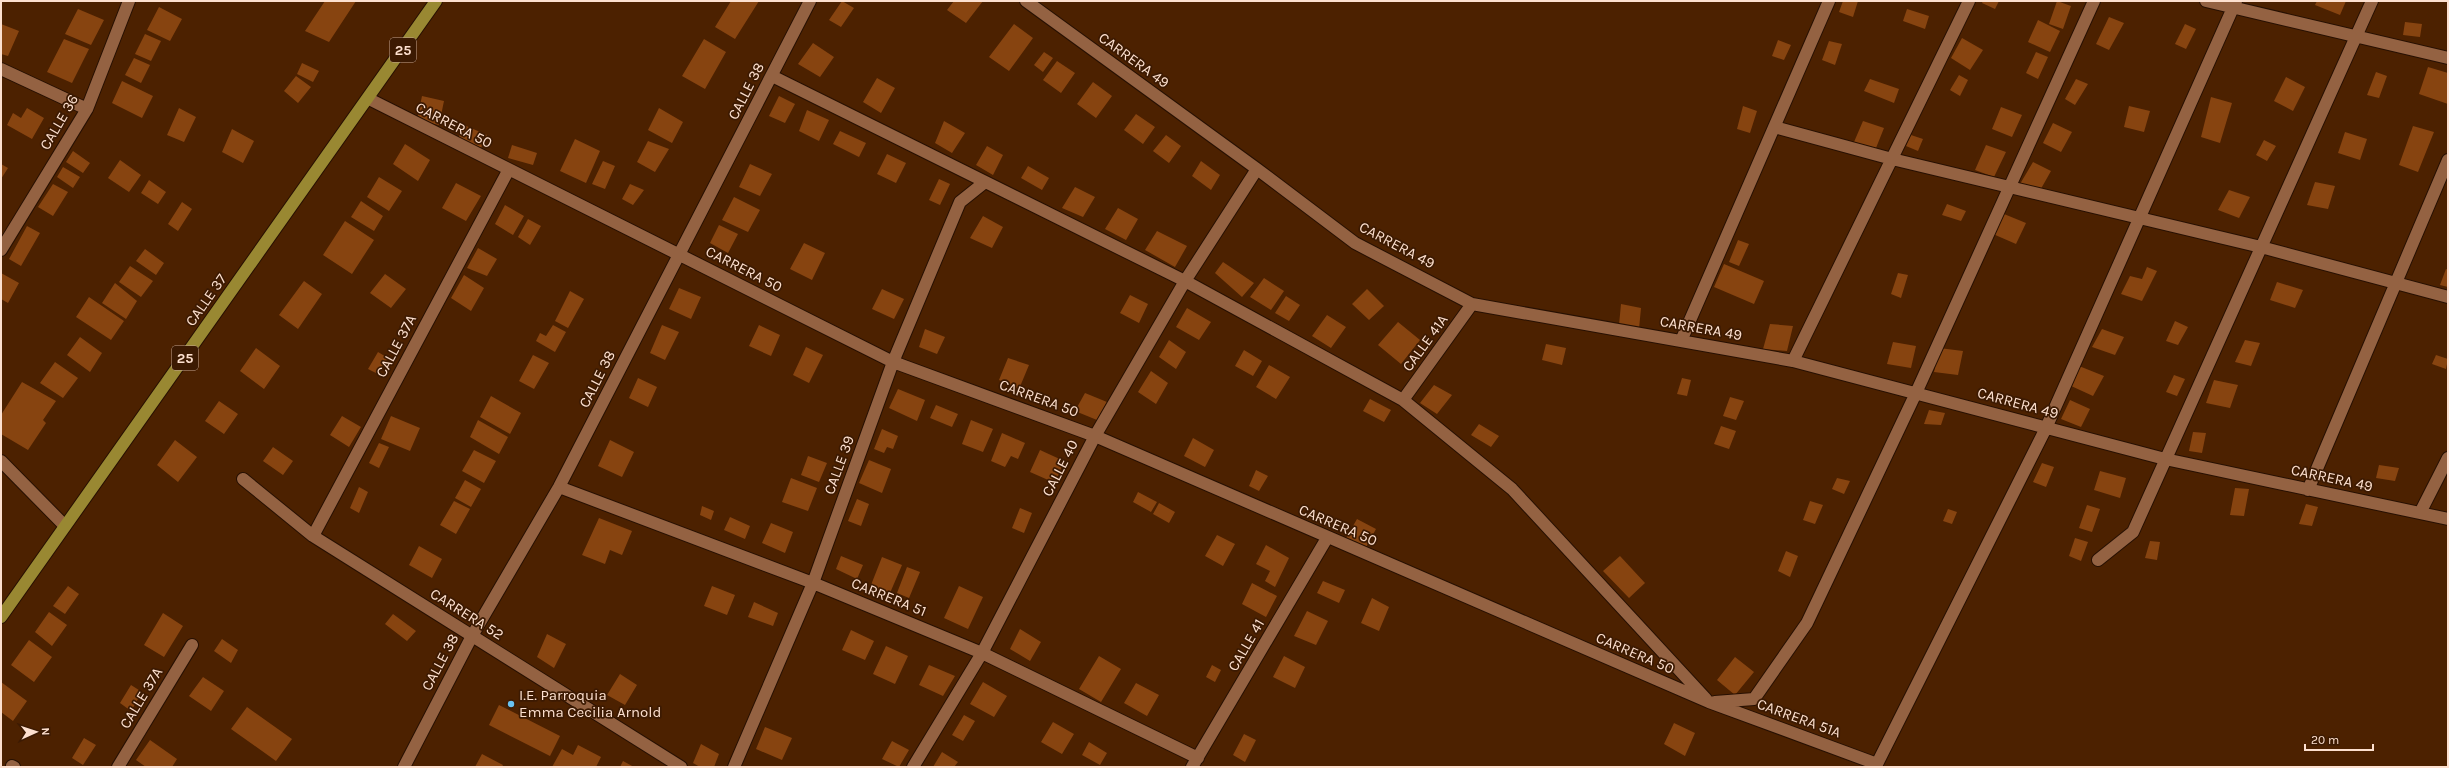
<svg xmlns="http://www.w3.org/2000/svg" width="2449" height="768" font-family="Karla,sans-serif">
  <rect width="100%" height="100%" fill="#4c2100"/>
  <!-- building -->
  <path fill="#874410" d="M 325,1 L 356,1 L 329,42 L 305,31 Z
    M 731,1 L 759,1 L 735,39 L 715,27 Z
    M 842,1 L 854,8 L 841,27 L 829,20 Z
    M 954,1 L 983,1 L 966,23 L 947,10 Z
    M 1843,1 L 1858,1 L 1853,17 L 1839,12 Z
    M 1983,1 L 1999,1 L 1995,9 L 1982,3 Z
    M 2057,1 L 2071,6 L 2063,29 L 2049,24 Z
    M 2317,1 L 2346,1 L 2340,15 L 2315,5 Z
    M 159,7 L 182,19 L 170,41 L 147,30 Z
    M 78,9 L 104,20 L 91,45 L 65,34 Z
    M 1907,9 L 1929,16 L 1925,29 L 1903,21 Z
    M 2109,17 L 2124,23 L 2109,50 L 2096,44 Z
    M 2038,20 L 2060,31 L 2050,52 L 2028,42 Z
    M 2405,22 L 2422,24 L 2420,37 L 2403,35 Z
    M 1,24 L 19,31 L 8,56 L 1,54 Z
    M 1014,24 L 1033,38 L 1009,71 L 989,57 Z
    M 2185,24 L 2196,29 L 2186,49 L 2175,44 Z
    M 145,34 L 161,41 L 151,61 L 135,54 Z
    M 1962,38 L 1983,50 L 1970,70 L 1951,58 Z
    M 64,39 L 89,49 L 72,83 L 47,72 Z
    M 704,39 L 726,52 L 705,89 L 682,76 Z
    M 1778,40 L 1791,45 L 1784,60 L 1772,56 Z
    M 1829,41 L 1842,44 L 1835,65 L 1822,60 Z
    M 813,43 L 834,57 L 820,77 L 798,64 Z
    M 1044,52 L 1053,58 L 1043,72 L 1034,65 Z
    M 2036,52 L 2048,57 L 2038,79 L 2026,73 Z
    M 134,58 L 150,65 L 141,83 L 125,75 Z
    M 1057,61 L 1075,73 L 1061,93 L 1043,80 Z
    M 302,63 L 319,71 L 313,82 L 297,74 Z
    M 2428,67 L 2448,73 L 2448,104 L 2419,94 Z
    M 2376,72 L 2387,76 L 2379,98 L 2367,95 Z
    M 1959,75 L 1968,80 L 1960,96 L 1950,90 Z
    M 296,76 L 311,87 L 298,103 L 284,91 Z
    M 2286,77 L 2305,87 L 2293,111 L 2274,101 Z
    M 877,78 L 895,88 L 881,113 L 863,102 Z
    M 1870,79 L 1899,89 L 1894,103 L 1864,91 Z
    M 2076,79 L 2088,84 L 2075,105 L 2065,99 Z
    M 122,81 L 153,96 L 142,118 L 112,103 Z
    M 1093,82 L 1112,96 L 1096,118 L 1077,104 Z
    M 422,96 L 444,101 L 439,125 L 417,120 Z
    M 779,96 L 795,104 L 785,123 L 769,116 Z
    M 2211,97 L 2232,103 L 2220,143 L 2201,137 Z
    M 1743,106 L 1757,111 L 1750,133 L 1737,129 Z
    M 2129,106 L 2150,111 L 2144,132 L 2124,127 Z
    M 2001,107 L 2022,115 L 2012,137 L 1992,129 Z
    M 27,108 L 44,118 L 32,139 L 7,125 L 13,113 L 21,118 Z
    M 179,108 L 196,117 L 184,142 L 167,135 Z
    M 659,108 L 683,122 L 672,143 L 648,130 Z
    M 807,110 L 829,120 L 819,141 L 799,131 Z
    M 1136,114 L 1155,127 L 1143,144 L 1124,130 Z
    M 944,121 L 965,133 L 952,153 L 935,143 Z
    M 1863,121 L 1884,128 L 1876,148 L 1854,142 Z
    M 2053,123 L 2072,132 L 2061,152 L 2043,143 Z
    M 464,125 L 487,135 L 481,148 L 458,138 Z
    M 2413,126 L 2434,132 L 2418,172 L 2399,165 Z
    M 232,129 L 254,141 L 243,163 L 222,152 Z
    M 840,131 L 866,143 L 859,157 L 833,144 Z
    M 2345,132 L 2367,139 L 2360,160 L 2338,153 Z
    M 1166,135 L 1181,146 L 1169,163 L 1153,151 Z
    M 1911,135 L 1923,139 L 1918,151 L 1906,146 Z
    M 575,139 L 600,151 L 586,183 L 560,171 Z
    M 2264,140 L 2276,146 L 2267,161 L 2256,155 Z
    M 648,141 L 669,149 L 655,172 L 637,162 Z
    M 405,144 L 430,160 L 418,181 L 393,164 Z
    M 512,145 L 537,153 L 533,165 L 508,158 Z
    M 1986,145 L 2006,152 L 1994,177 L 1975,170 Z
    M 987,146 L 1003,155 L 993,175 L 976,165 Z
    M 73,151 L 90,163 L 83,173 L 66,162 Z
    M 887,154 L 906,163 L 896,183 L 877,174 Z
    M 120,160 L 141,175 L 129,192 L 108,178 Z
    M 603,161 L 615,166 L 605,189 L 592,184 Z
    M 1201,161 L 1220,175 L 1211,190 L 1192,176 Z
    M 2033,162 L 2051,171 L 2038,194 L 2020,184 Z
    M 1,164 L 8,168 L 1,179 Z
    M 750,164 L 772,174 L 760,196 L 739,187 Z
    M 1028,166 L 1049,178 L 1042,190 L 1021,178 Z
    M 63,167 L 80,177 L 73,188 L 57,177 Z
    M 379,177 L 402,191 L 389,211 L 367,197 Z
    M 939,179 L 950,184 L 940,205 L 929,200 Z
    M 149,180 L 166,192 L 158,204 L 141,193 Z
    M 2315,182 L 2335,186 L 2328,209 L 2307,205 Z
    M 456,183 L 481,196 L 466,221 L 442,208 Z
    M 53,184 L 68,192 L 53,216 L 38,207 Z
    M 630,184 L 644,190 L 633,205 L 622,199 Z
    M 1075,187 L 1095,197 L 1083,217 L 1062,208 Z
    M 2229,190 L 2250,197 L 2239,218 L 2218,210 Z
    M 734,197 L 760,210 L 748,232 L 722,220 Z
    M 361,201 L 383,216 L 374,231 L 351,217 Z
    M 182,202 L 192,209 L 178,231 L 168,224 Z
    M 1947,204 L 1966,211 L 1961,221 L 1942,215 Z
    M 505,205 L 524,216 L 513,235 L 495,224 Z
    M 1118,208 L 1138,219 L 1126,240 L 1105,229 Z
    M 2004,214 L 2026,223 L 2016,244 L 1993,234 Z
    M 983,216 L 1003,227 L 992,248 L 970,238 Z
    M 528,219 L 541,226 L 530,245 L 518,237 Z
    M 345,221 L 374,240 L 352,274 L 323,255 Z
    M 719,225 L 738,234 L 728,253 L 710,243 Z
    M 27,226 L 40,233 L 21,266 L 9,259 Z
    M 1157,231 L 1187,246 L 1175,267 L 1145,250 Z
    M 1738,240 L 1749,244 L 1739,266 L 1729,262 Z
    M 804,243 L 825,253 L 812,280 L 790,269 Z
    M 478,248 L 497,259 L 487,276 L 467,268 Z
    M 145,249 L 164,263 L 156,275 L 136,261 Z
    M 1223,262 L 1254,283 L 1242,297 L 1215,273 Z
    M 1724,264 L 1764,281 L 1754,304 L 1714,287 Z
    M 130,266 L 153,281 L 141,297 L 119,282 Z
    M 2147,267 L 2157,271 L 2142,301 L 2121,294 L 2130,276 L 2142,279 Z
    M 2446,269 L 2448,270 L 2448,287 L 2440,285 Z
    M 1,273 L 19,283 L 8,303 L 1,299 Z
    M 1898,273 L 1908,275 L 1901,298 L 1891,294 Z
    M 385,274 L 406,289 L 391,308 L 370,293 Z
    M 464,275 L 484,288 L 471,311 L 451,298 Z
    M 1264,278 L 1284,291 L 1271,310 L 1250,297 Z
    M 304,281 L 322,294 L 298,329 L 279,315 Z
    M 2277,282 L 2303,290 L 2295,308 L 2270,300 Z
    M 115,283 L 137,301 L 126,319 L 102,303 Z
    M 679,288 L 701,297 L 691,319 L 669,309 Z
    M 882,289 L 904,299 L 894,319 L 872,309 Z
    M 1367,289 L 1384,306 L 1369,320 L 1352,304 Z
    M 570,291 L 584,299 L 568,328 L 555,321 Z
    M 1130,295 L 1148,304 L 1139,323 L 1120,313 Z
    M 1286,296 L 1300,305 L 1289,321 L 1275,313 Z
    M 89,297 L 124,321 L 111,340 L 76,317 Z
    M 1621,304 L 1641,308 L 1639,329 L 1619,325 Z
    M 1187,308 L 1211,322 L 1199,340 L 1176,327 Z
    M 1327,315 L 1346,327 L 1331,348 L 1312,336 Z
    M 2175,321 L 2188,327 L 2178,345 L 2166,341 Z
    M 1398,322 L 1420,340 L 1401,364 L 1378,345 Z
    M 1770,324 L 1793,326 L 1787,351 L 1763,349 Z
    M 553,325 L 566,332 L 555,352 L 536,341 L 540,333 L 546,336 Z
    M 662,325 L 679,332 L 665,360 L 650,353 Z
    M 759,325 L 780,335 L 771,356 L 749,346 Z
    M 925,329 L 945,337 L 937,354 L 919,347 Z
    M 2102,329 L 2124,337 L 2115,355 L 2092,347 Z
    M 80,337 L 102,353 L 90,372 L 67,355 Z
    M 1169,340 L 1186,352 L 1176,369 L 1159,357 Z
    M 2245,340 L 2260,343 L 2251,366 L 2235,362 Z
    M 1893,342 L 1916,346 L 1911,368 L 1887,364 Z
    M 1546,344 L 1566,348 L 1562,365 L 1542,360 Z
    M 806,347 L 823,355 L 809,383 L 793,375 Z
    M 256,348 L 280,366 L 264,389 L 240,371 Z
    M 1939,348 L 1963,351 L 1958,375 L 1934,372 Z
    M 1244,350 L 1262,361 L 1253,376 L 1235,366 Z
    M 378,352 L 388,358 L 378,374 L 368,369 Z
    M 533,355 L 549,363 L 534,389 L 519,381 Z
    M 2436,355 L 2448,359 L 2446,369 L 2432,364 Z
    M 1008,358 L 1029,365 L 1019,389 L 999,380 Z
    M 55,362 L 78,378 L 63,398 L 40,383 Z
    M 1269,365 L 1290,377 L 1276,399 L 1256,387 Z
    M 2079,366 L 2104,376 L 2093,396 L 2069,385 Z
    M 1151,371 L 1168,383 L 1156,404 L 1138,392 Z
    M 2174,375 L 2185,379 L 2177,396 L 2166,392 Z
    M 638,378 L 657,387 L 648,407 L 629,398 Z
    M 1682,378 L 1691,380 L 1687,396 L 1677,394 Z
    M 2214,380 L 2238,385 L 2230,408 L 2206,403 Z
    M 22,382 L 56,401 L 43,420 L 46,423 L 28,450 L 1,434 L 1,415 Z
    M 1434,385 L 1452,395 L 1437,414 L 1420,403 Z
    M 898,389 L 925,400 L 917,421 L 889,408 Z
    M 1085,393 L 1107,402 L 1097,420 L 1075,411 Z
    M 491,396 L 521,413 L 510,434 L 480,417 Z
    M 1730,397 L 1744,401 L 1736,420 L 1723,416 Z
    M 1370,399 L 1391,410 L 1384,422 L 1363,411 Z
    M 2070,400 L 2090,409 L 2081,427 L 2061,419 Z
    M 219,401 L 238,414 L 224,434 L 205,421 Z
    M 936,405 L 958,414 L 952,427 L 930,418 Z
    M 1929,410 L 1945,413 L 1941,425 L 1924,424 Z
    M 342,416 L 361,427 L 349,447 L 330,435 Z
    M 391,416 L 420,428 L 410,451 L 381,439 Z
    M 478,420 L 508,437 L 499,454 L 470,437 Z
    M 971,420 L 993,429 L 983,452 L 962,444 Z
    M 1479,424 L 1499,436 L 1491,447 L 1471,435 Z
    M 1721,426 L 1736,431 L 1729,449 L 1714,444 Z
    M 882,429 L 898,436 L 893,449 L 887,447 L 884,453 L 874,449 Z
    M 2193,432 L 2206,433 L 2202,453 L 2189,451 Z
    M 1002,433 L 1025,443 L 1018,459 L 1011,456 L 1005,467 L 991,461 Z
    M 1193,438 L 1214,450 L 1205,467 L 1184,456 Z
    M 175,440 L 197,457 L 178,482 L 157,465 Z
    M 610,440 L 634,452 L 622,477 L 598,466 Z
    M 379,443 L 389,447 L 379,468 L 369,463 Z
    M 273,447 L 293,461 L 283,475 L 263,461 Z
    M 474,450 L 496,461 L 484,483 L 462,471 Z
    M 1040,450 L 1064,461 L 1055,483 L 1030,472 Z
    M 808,456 L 827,463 L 819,482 L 801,475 Z
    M 869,460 L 891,469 L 882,493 L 859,483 Z
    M 2042,463 L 2054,467 L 2046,487 L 2033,482 Z
    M 2379,465 L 2399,468 L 2395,481 L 2376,478 Z
    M 1256,470 L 1268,476 L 1259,491 L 1249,486 Z
    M 2100,471 L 2126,478 L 2120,498 L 2094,490 Z
    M 791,478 L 817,488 L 808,511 L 782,502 Z
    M 1837,478 L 1850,481 L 1844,494 L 1832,489 Z
    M 465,480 L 481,489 L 471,507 L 455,498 Z
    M 359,487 L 368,492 L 359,513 L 350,508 Z
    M 2235,488 L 2249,489 L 2244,516 L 2230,515 Z
    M 1138,492 L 1157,502 L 1151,512 L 1133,502 Z
    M 857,499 L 869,504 L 861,526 L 848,521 Z
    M 454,501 L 470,509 L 456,534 L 440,525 Z
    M 1810,501 L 1823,505 L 1815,524 L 1803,520 Z
    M 1159,503 L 1175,512 L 1169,523 L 1153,514 Z
    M 2306,504 L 2318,507 L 2312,526 L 2299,524 Z
    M 2087,505 L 2100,509 L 2092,532 L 2079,528 Z
    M 702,506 L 714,511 L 711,520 L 700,515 Z
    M 1020,508 L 1032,513 L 1024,533 L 1012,528 Z
    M 1948,509 L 1957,512 L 1952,524 L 1943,521 Z
    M 730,517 L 750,526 L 745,539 L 724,530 Z
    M 599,518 L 632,531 L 622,555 L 610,550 L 605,564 L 582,555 Z
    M 1357,519 L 1376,529 L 1364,551 L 1345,540 Z
    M 771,523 L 793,532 L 785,553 L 762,543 Z
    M 1217,535 L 1235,544 L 1223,566 L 1205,556 Z
    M 2075,538 L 2088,542 L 2081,561 L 2069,556 Z
    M 2150,541 L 2160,542 L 2157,560 L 2145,558 Z
    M 1266,545 L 1289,558 L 1275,587 L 1265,581 L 1270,571 L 1256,564 Z
    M 419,546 L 442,559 L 432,578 L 409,565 Z
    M 1786,551 L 1798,556 L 1790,577 L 1778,571 Z
    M 841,556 L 863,565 L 857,579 L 836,569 Z
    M 1620,556 L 1645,583 L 1629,598 L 1603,571 Z
    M 882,557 L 902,565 L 890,593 L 871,585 Z
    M 907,567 L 920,572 L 909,598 L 897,593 Z
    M 1323,581 L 1345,590 L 1339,603 L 1317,593 Z
    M 1252,583 L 1277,596 L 1266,617 L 1242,604 Z
    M 68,586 L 79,594 L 65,614 L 53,606 Z
    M 712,586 L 735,595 L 727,615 L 704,606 Z
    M 959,586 L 983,597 L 968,629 L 944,618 Z
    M 1372,598 L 1389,607 L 1379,631 L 1361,623 Z
    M 754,602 L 778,613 L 773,626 L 748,617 Z
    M 1307,611 L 1328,621 L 1316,645 L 1294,636 Z
    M 49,612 L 67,625 L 52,646 L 35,632 Z
    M 163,613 L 183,626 L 164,657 L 144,645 Z
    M 393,614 L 416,631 L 407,641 L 385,624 Z
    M 1020,629 L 1041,642 L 1030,661 L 1010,649 Z
    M 851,630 L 874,641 L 865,660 L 842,650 Z
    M 547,634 L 566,644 L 554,668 L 537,657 Z
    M 222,639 L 238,650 L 231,663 L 214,651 Z
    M 29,640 L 52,657 L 34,682 L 11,665 Z
    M 886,646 L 908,656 L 895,684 L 873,674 Z
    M 1099,656 L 1121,669 L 1101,702 L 1079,689 Z
    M 1284,656 L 1305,667 L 1295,688 L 1273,677 Z
    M 1735,657 L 1754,672 L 1735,695 L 1717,680 Z
    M 929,665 L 955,676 L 943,696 L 919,685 Z
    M 1212,665 L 1221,670 L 1215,682 L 1206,677 Z
    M 620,674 L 637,685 L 625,705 L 607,695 Z
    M 203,677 L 224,691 L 211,711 L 189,696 Z
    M 1,682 L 27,701 L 13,721 L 1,712 Z
    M 983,682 L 1007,696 L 994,717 L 970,704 Z
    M 1136,683 L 1159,695 L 1147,716 L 1124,703 Z
    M 131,685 L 142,692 L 131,711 L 120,703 Z
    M 499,705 L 560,736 L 550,756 L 489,725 Z
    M 247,707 L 292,739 L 276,761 L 231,729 Z
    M 964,715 L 975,721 L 963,741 L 952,735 Z
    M 1053,722 L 1074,734 L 1062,754 L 1041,742 Z
    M 1674,723 L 1695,733 L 1685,756 L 1664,744 Z
    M 765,727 L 792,738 L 782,760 L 756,749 Z
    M 1244,734 L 1256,740 L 1245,762 L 1233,755 Z
    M 84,738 L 96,745 L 83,765 L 72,758 Z
    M 150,740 L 177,759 L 172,767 L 146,767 L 136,760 Z
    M 892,741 L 909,750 L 899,767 L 882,759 Z
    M 1089,742 L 1107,753 L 1100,765 L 1082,755 Z
    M 701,744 L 719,754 L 714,767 L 700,767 L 693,763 Z
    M 578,745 L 601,757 L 596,767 L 552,767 L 562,749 L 573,755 Z
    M 942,752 L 958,762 L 954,767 L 933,767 Z
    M 482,754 L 503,765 L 502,767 L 475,767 Z
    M 623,761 L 634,767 L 620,767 Z"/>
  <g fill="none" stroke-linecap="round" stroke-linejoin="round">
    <defs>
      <path id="street" d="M 1026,1 L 1257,169 L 1355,243 L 1472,304 L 1793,361 L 2165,459 L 2448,519
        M 2206,1 L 2448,58
        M 1,69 L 87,109
        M 772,76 L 1185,281 L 1403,400 L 1512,489 L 1706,699
        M 369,99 L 893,362 L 1095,436 L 1709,702 L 1877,764 L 2046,428 L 2236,1
        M 1774,127 L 1892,159 L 2261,247 L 2448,297
        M 1,250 L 87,109 L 129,1
        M 1681,341 L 1829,1
        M 1793,361 L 1969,1
        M 1403,400 L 1472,304
        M 1,461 L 65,526
        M 243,479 L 313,536 L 681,767
        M 559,487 L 813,583 L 982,653 L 1198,758
        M 2308,490 L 2448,160
        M 2420,513 L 2448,458
        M 313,536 L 508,171
        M 2098,560 L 2133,532 L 2372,1
        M 1715,702 L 1754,699 L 1807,623 L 1916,393 L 2094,1
        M 12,766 L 14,767
        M 118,767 L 192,645
        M 404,767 L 472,636 L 559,487 L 810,1
        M 734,767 L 813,583 L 893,362 L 960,202 L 985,182
        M 913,767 L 982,653 L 1095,436 L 1185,281 L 1257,169
        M 1192,767 L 1327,538"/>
      <path id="primary" d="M 1,617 L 436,1"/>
    </defs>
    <!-- street casing -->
    <use href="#street" stroke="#271002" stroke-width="14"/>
    <!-- primary casing -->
    <use href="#primary" stroke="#271002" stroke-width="14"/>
    <!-- street -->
    <use href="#street" stroke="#946242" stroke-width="12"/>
    <!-- primary -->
    <use href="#primary" stroke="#998832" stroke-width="12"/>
  </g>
  <!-- markers -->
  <circle fill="#6ac3f1" stroke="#3c1a02" stroke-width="1.5" cx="511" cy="704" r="4"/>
  <g text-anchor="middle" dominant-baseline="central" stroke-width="3.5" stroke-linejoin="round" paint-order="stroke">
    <!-- shield labels -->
    <g fill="#3c1a02" stroke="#c3a592" stroke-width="1">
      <rect x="390" y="38" width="26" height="24" rx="3"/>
      <rect x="172" y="346" width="26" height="24" rx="3"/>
    </g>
    <g font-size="14" font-weight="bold" fill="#fde0cf">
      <text x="403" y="50">25</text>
      <text x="185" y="358">25</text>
    </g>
    <!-- street labels -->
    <g font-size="15" fill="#fde0cf" stroke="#3c1a02">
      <text transform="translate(1134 60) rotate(36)">CARRERA 49</text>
      <text transform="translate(746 91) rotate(-63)">CALLE 38</text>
      <text transform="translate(59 122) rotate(-60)">CALLE 36</text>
      <text transform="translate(454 125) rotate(27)">CARRERA 50</text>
      <text transform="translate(1397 245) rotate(28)">CARRERA 49</text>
      <text transform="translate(744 269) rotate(27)">CARRERA 50</text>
      <text transform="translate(206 300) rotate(-55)">CALLE 37</text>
      <text transform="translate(1701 328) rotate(10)">CARRERA 49</text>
      <text transform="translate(1425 343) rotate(-54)">CALLE 41A</text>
      <text transform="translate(396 346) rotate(-62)">CALLE 37A</text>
      <text transform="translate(597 379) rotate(-63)">CALLE 38</text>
      <text transform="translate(1039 398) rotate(20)">CARRERA 50</text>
      <text transform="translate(2018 403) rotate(15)">CARRERA 49</text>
      <text transform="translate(839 465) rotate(-70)">CALLE 39</text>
      <text transform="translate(1060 468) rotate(-63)">CALLE 40</text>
      <text transform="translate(2332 478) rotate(12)">CARRERA 49</text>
      <text transform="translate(1338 525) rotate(23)">CARRERA 50</text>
      <text transform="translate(889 597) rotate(22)">CARRERA 51</text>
      <text transform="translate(467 614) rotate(32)">CARRERA 52</text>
      <text transform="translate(1246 645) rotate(-60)">CALLE 41</text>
      <text transform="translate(1635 653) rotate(23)">CARRERA 50</text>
      <text transform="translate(440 662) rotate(-62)">CALLE 38</text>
      <text transform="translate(141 698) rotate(-59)">CALLE 37A</text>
      <text transform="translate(1799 718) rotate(20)">CARRERA 51A</text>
    </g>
    <!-- poi labels -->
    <g font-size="15" fill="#fde0cf" stroke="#3c1a02" text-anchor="start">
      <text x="519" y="695">I.E. Parroquia<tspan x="519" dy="17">Emma Cecilia Arnold</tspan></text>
    </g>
  </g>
  <!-- border -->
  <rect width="2449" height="768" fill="none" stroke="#fde0cf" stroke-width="4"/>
  <!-- north arrow -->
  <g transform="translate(36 732) rotate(87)" stroke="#3c1a02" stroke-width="3" paint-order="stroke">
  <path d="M0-3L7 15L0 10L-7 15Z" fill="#fde0cf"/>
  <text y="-6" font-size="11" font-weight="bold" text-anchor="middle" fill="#fde0cf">N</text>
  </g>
  <!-- scale -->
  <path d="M2305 744v6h68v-6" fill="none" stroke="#fde0cf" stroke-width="2"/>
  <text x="2311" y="744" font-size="12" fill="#fde0cf" stroke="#3c1a02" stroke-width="3" paint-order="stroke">20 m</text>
</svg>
